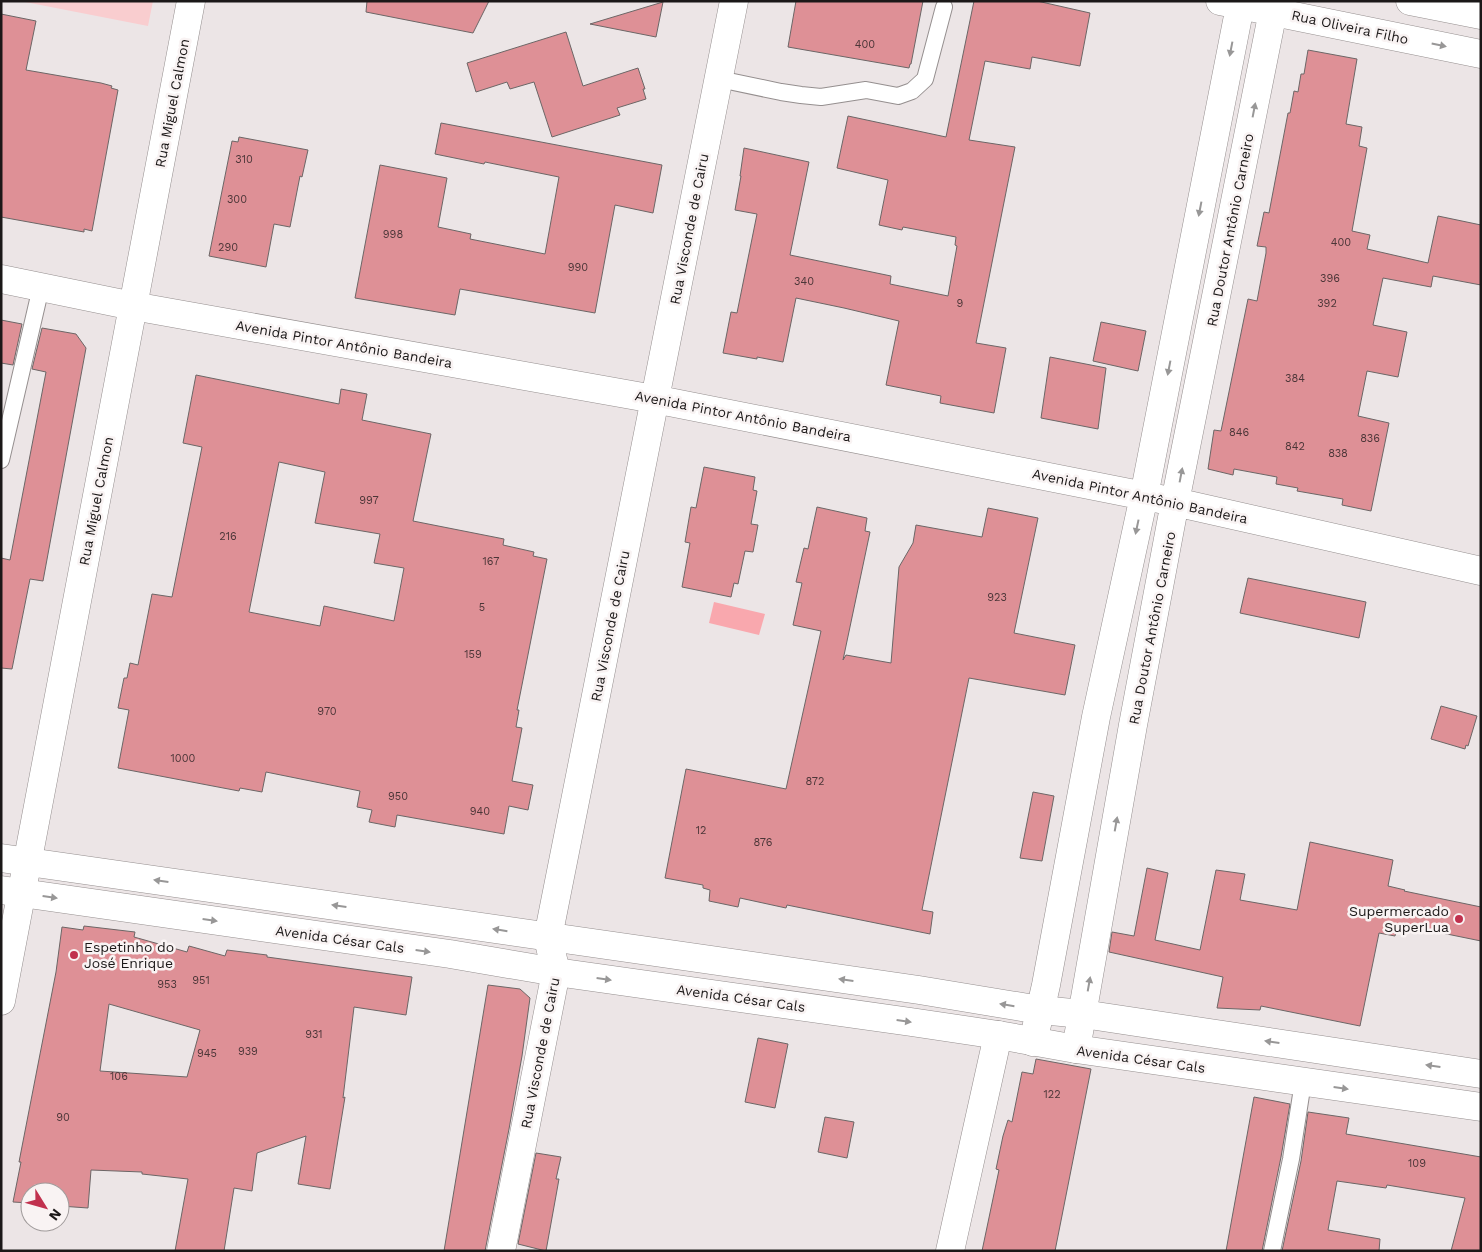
<svg xmlns="http://www.w3.org/2000/svg" width="1482" height="1252" font-family="'Work Sans',sans-serif">
  <rect width="100%" height="100%" fill="#ece5e6"/>
  <!-- green -->
  <path fill="#f9cdcf" d="M 20,1 L 153,1 L 148,26 Z"/>
  <!-- water -->
  <path fill="#f9a8ae" d="M 714,602 L 765,614 L 759,635 L 709,623 Z"/>
  <!-- building -->
  <path fill="#de9096" stroke="#6c6666" fill-rule="evenodd" d="M 367,1 L 489,1 L 473,33 L 366,12 Z
    M 796,1 L 923,1 L 911,64 L 910,64 L 909,68 L 788,47 Z
    M 974,1 L 1037,1 L 1090,13 L 1080,66 L 1032,57 L 1030,69 L 985,61 L 969,140 L 1015,147 L 976,343 L 1006,348 L 994,413 L 940,403 L 941,396 L 886,385 L 899,321 L 844,308 L 796,298 L 783,362 L 757,357 L 757,359 L 723,353 L 731,312 L 737,313 L 757,214 L 735,210 L 741,176 L 740,176 L 744,148 L 809,162 L 790,255 L 891,276 L 890,284 L 948,296 L 957,246 L 955,245 L 956,237 L 903,227 L 902,230 L 879,225 L 888,180 L 837,168 L 848,116 L 946,137 Z
    M 663,2 L 656,37 L 590,24 Z
    M 1,14 L 36,21 L 26,70 L 101,83 L 112,86 L 111,88 L 118,90 L 92,231 L 84,229 L 84,232 L 1,217 Z
    M 566,32 L 583,86 L 638,68 L 645,89 L 643,89 L 646,99 L 617,108 L 620,115 L 552,137 L 534,82 L 510,89 L 507,82 L 476,92 L 467,63 Z
    M 1308,50 L 1357,59 L 1346,124 L 1362,127 L 1359,146 L 1367,148 L 1352,231 L 1370,235 L 1367,249 L 1428,263 L 1438,216 L 1481,225 L 1481,285 L 1433,276 L 1431,287 L 1383,278 L 1373,325 L 1407,332 L 1398,377 L 1367,371 L 1358,416 L 1389,423 L 1371,511 L 1342,505 L 1343,499 L 1297,491 L 1298,488 L 1276,484 L 1277,477 L 1234,469 L 1233,475 L 1208,469 L 1214,430 L 1221,431 L 1248,299 L 1257,301 L 1266,253 L 1266,247 L 1257,246 L 1264,212 L 1269,213 L 1288,113 L 1290,113 L 1294,91 L 1298,92 L 1301,74 L 1304,74 Z
    M 441,123 L 662,165 L 653,213 L 615,205 L 595,313 L 460,289 L 455,315 L 355,298 L 380,165 L 447,178 L 438,227 L 471,234 L 470,239 L 545,254 L 559,177 L 485,162 L 484,164 L 435,154 Z
    M 239,137 L 308,150 L 302,177 L 300,176 L 290,227 L 274,224 L 266,267 L 209,256 L 232,141 L 238,142 Z
    M 1,320 L 22,324 L 13,365 L 1,363 Z
    M 1101,322 L 1146,331 L 1138,371 L 1093,361 Z
    M 42,328 L 76,334 L 86,348 L 43,581 L 30,579 L 12,669 L 1,668 L 1,558 L 10,560 L 46,372 L 32,369 Z
    M 1050,357 L 1106,368 L 1098,429 L 1041,418 Z
    M 196,375 L 339,404 L 341,389 L 367,394 L 362,420 L 431,434 L 413,521 L 504,539 L 503,545 L 534,552 L 533,556 L 547,559 L 517,710 L 519,710 L 516,727 L 522,728 L 512,781 L 533,785 L 528,810 L 509,806 L 504,834 L 397,815 L 395,827 L 369,822 L 372,810 L 357,807 L 360,791 L 266,772 L 262,792 L 240,788 L 239,791 L 118,768 L 129,710 L 118,708 L 124,678 L 127,678 L 130,663 L 138,665 L 152,594 L 172,597 L 202,447 L 183,443 ZM 279,462 L 325,472 L 315,523 L 380,534 L 374,563 L 404,568 L 394,621 L 324,606 L 320,626 L 249,612 Z
    M 704,467 L 755,477 L 753,490 L 757,491 L 751,524 L 758,525 L 753,552 L 745,551 L 738,584 L 734,583 L 731,597 L 682,587 L 690,543 L 685,542 L 691,507 L 696,508 Z
    M 817,507 L 867,518 L 865,531 L 870,532 L 843,660 L 846,655 L 891,663 L 899,567 L 913,543 L 916,525 L 982,537 L 988,508 L 1038,518 L 1014,633 L 1075,645 L 1065,695 L 969,678 L 922,910 L 933,912 L 930,934 L 787,905 L 786,908 L 740,898 L 738,907 L 709,901 L 710,890 L 703,888 L 703,885 L 665,878 L 686,769 L 786,789 L 821,631 L 793,625 L 802,583 L 796,582 L 804,548 L 808,549 Z
    M 1248,578 L 1366,602 L 1359,638 L 1240,613 Z
    M 1441,706 L 1477,716 L 1468,746 L 1466,745 L 1465,749 L 1431,739 Z
    M 1033,792 L 1054,796 L 1042,861 L 1020,858 Z
    M 1310,842 L 1393,860 L 1388,886 L 1405,890 L 1404,891 L 1481,907 L 1481,941 L 1398,924 L 1395,936 L 1379,933 L 1360,1026 L 1261,1006 L 1260,1010 L 1217,1008 L 1223,977 L 1109,952 L 1112,932 L 1134,936 L 1147,868 L 1168,873 L 1155,940 L 1200,950 L 1216,870 L 1245,874 L 1240,900 L 1297,910 Z
    M 84,926 L 135,932 L 134,937 L 187,952 L 189,946 L 225,956 L 227,950 L 267,955 L 267,957 L 412,977 L 406,1015 L 354,1007 L 343,1098 L 345,1097 L 330,1189 L 298,1184 L 306,1136 L 257,1153 L 252,1191 L 234,1188 L 224,1251 L 175,1251 L 188,1179 L 142,1174 L 142,1172 L 91,1170 L 88,1208 L 60,1206 L 60,1192 L 30,1192 L 30,1203 L 13,1202 L 21,1162 L 19,1162 L 56,972 L 62,927 L 83,930 ZM 109,1004 L 200,1030 L 187,1077 L 100,1071 Z
    M 488,985 L 520,989 L 530,998 L 522,1056 L 509,1129 L 485,1251 L 444,1251 Z
    M 758,1038 L 788,1044 L 775,1108 L 745,1102 Z
    M 1036,1059 L 1091,1069 L 1055,1251 L 982,1251 L 999,1170 L 996,1169 L 1003,1136 L 1008,1120 L 1012,1122 L 1022,1072 L 1033,1074 Z
    M 1254,1097 L 1290,1104 L 1281,1157 L 1262,1251 L 1226,1251 Z
    M 1308,1112 L 1349,1118 L 1346,1134 L 1481,1157 L 1481,1251 L 1451,1251 L 1465,1198 L 1387,1185 L 1386,1188 L 1337,1181 L 1328,1230 L 1380,1239 L 1379,1251 L 1282,1251 L 1301,1161 Z
    M 825,1117 L 854,1122 L 847,1158 L 818,1152 Z
    M 536,1153 L 561,1157 L 556,1179 L 559,1179 L 546,1251 L 518,1244 Z"/>
  <g fill="none" stroke-linecap="round" stroke-linejoin="round">
    <defs>
      <path id="lane" d="M 719,79 L 781,92 L 801,95 L 821,97 L 866,90 L 898,96 L 912,91 L 925,79 L 944,7
        M 1,460 L 41,287
        M 1272,1251 L 1291,1159 L 1303,1082"/>
      <path id="street" d="M 1220,1 L 1481,54
        M 1410,1 L 1481,15
        M 1,279 L 133,306 L 654,399 L 1175,502 L 1481,571
        M 1,1001 L 191,1
        M 1033,1042 L 1046,985 L 1096,717 L 1144,496 L 1241,1
        M 1076,1049 L 1133,725 L 1175,502 L 1275,1
        M 501,1251 L 556,972 L 548,938 L 551,922 L 734,1
        M 950,1251 L 998,1035"/>
      <path id="primary" d="M 1,858 L 919,990 L 1040,1010 L 1083,1014 L 1481,1074
        M 1,890 L 450,954 L 556,972 L 911,1022 L 998,1035 L 1076,1049 L 1481,1107"/>
    </defs>
    <!-- lane casing -->
    <use href="#lane" stroke="#958f8f" stroke-width="18"/>
    <!-- street casing -->
    <use href="#street" stroke="#958f8f" stroke-width="29"/>
    <!-- primary casing -->
    <use href="#primary" stroke="#958f8f" stroke-width="29"/>
    <!-- lane -->
    <use href="#lane" stroke="#fff" stroke-width="16"/>
    <!-- street -->
    <use href="#street" stroke="#fff" stroke-width="28"/>
    <!-- primary -->
    <use href="#primary" stroke="#fff" stroke-width="28"/>
  </g>
  <!-- one-way arrows -->
  <defs><path id="oneway-solid" d="M-6-.8H1V-3.2L6.5 0L1 3.2V.8H-6Z" transform="scale(1.25)"/></defs>
  <g fill="#989797">
    <use href="#oneway-solid" transform="translate(1439 45) rotate(12)"/>
    <use href="#oneway-solid" transform="translate(1231 49) rotate(101)"/>
    <use href="#oneway-solid" transform="translate(1254 110) rotate(-79)"/>
    <use href="#oneway-solid" transform="translate(1200 209) rotate(101)"/>
    <use href="#oneway-solid" transform="translate(1169 368) rotate(101)"/>
    <use href="#oneway-solid" transform="translate(1181 475) rotate(-79)"/>
    <use href="#oneway-solid" transform="translate(1137 527) rotate(102)"/>
    <use href="#oneway-solid" transform="translate(1116 824) rotate(-80)"/>
    <use href="#oneway-solid" transform="translate(161 881) rotate(-172)"/>
    <use href="#oneway-solid" transform="translate(50 897) rotate(8)"/>
    <use href="#oneway-solid" transform="translate(339 906) rotate(-172)"/>
    <use href="#oneway-solid" transform="translate(210 920) rotate(8)"/>
    <use href="#oneway-solid" transform="translate(500 930) rotate(-171)"/>
    <use href="#oneway-solid" transform="translate(423 951) rotate(8)"/>
    <use href="#oneway-solid" transform="translate(604 979) rotate(8)"/>
    <use href="#oneway-solid" transform="translate(846 980) rotate(-172)"/>
    <use href="#oneway-solid" transform="translate(1089 984) rotate(-80)"/>
    <use href="#oneway-solid" transform="translate(1007 1005) rotate(-171)"/>
    <use href="#oneway-solid" transform="translate(904 1021) rotate(8)"/>
    <use href="#oneway-solid" transform="translate(1272 1042) rotate(-172)"/>
    <use href="#oneway-solid" transform="translate(1433 1066) rotate(-172)"/>
    <use href="#oneway-solid" transform="translate(1341 1088) rotate(8)"/>
  </g>
  <!-- markers -->
  <g fill="#c1314e" stroke="#f9f3f3" stroke-width="2">
    <circle cx="1459" cy="919" r="5"/>
    <circle cx="74" cy="955" r="5"/>
  </g>
  <g text-anchor="middle" dominant-baseline="central" stroke-width="5" stroke-linejoin="round" paint-order="stroke">
    <!-- number labels -->
    <g font-size="11" fill="#4c3638">
      <text x="865" y="44">400</text>
      <text x="244" y="159">310</text>
      <text x="237" y="199">300</text>
      <text x="393" y="234">998</text>
      <text x="1341" y="242">400</text>
      <text x="228" y="247">290</text>
      <text x="578" y="267">990</text>
      <text x="1330" y="278">396</text>
      <text x="804" y="281">340</text>
      <text x="960" y="303">9</text>
      <text x="1327" y="303">392</text>
      <text x="1295" y="378">384</text>
      <text x="1239" y="432">846</text>
      <text x="1370" y="438">836</text>
      <text x="1295" y="446">842</text>
      <text x="1338" y="453">838</text>
      <text x="369" y="500">997</text>
      <text x="228" y="536">216</text>
      <text x="491" y="561">167</text>
      <text x="997" y="597">923</text>
      <text x="482" y="607">5</text>
      <text x="473" y="654">159</text>
      <text x="327" y="711">970</text>
      <text x="183" y="758">1000</text>
      <text x="815" y="781">872</text>
      <text x="398" y="796">950</text>
      <text x="480" y="811">940</text>
      <text x="701" y="830">12</text>
      <text x="763" y="842">876</text>
      <text x="201" y="980">951</text>
      <text x="167" y="984">953</text>
      <text x="314" y="1034">931</text>
      <text x="248" y="1051">939</text>
      <text x="207" y="1053">945</text>
      <text x="119" y="1076">106</text>
      <text x="1052" y="1094">122</text>
      <text x="63" y="1117">90</text>
      <text x="1417" y="1163">109</text>
    </g>
    <!-- street labels -->
    <g font-size="14" fill="#1b1818" stroke="#f9f3f3">
      <text transform="translate(1350 27) rotate(12)">Rua Oliveira Filho</text>
      <text transform="translate(172 103) rotate(-79)">Rua Miguel Calmon</text>
      <text transform="translate(689 229) rotate(-79)">Rua Visconde de Cairu</text>
      <text transform="translate(1230 230) rotate(-79)">Rua Doutor Antônio Carneiro</text>
      <text transform="translate(344 344) rotate(10)">Avenida Pintor Antônio Bandeira</text>
      <text transform="translate(743 416) rotate(11)">Avenida Pintor Antônio Bandeira</text>
      <text transform="translate(1140 496) rotate(12)">Avenida Pintor Antônio Bandeira</text>
      <text transform="translate(96 501) rotate(-79)">Rua Miguel Calmon</text>
      <text transform="translate(610 626) rotate(-79)">Rua Visconde de Cairu</text>
      <text transform="translate(1152 628) rotate(-79)">Rua Doutor Antônio Carneiro</text>
      <text transform="translate(340 939) rotate(8)">Avenida César Cals</text>
      <text transform="translate(741 998) rotate(8)">Avenida César Cals</text>
      <text transform="translate(540 1053) rotate(-79)">Rua Visconde de Cairu</text>
      <text transform="translate(1141 1059) rotate(8)">Avenida César Cals</text>
    </g>
    <!-- poi labels -->
    <g font-size="14" fill="#1b1818" stroke="#f9f3f3" text-anchor="end">
      <text x="1449" y="911">Supermercado<tspan x="1449" dy="16">SuperLua</tspan></text>
      <text x="84" y="947" text-anchor="start">Espetinho do<tspan x="84" dy="16">José Enrique</tspan></text>
    </g>
  </g>
  <!-- border -->
  <rect width="1482" height="1252" fill="none" stroke="#1b1818" stroke-width="5"/>
  <!-- north arrow -->
  <g transform="translate(45 1207) rotate(127)"><circle r="24" fill="#f9f3f3" stroke="#a09b9b"/>
  <path d="M0-4L9 19L0 12L-9 19Z" fill="#c1314e"/>
  <text y="-8" font-size="14" font-weight="bold" text-anchor="middle" fill="#1b1818">N</text>
  </g>
</svg>
